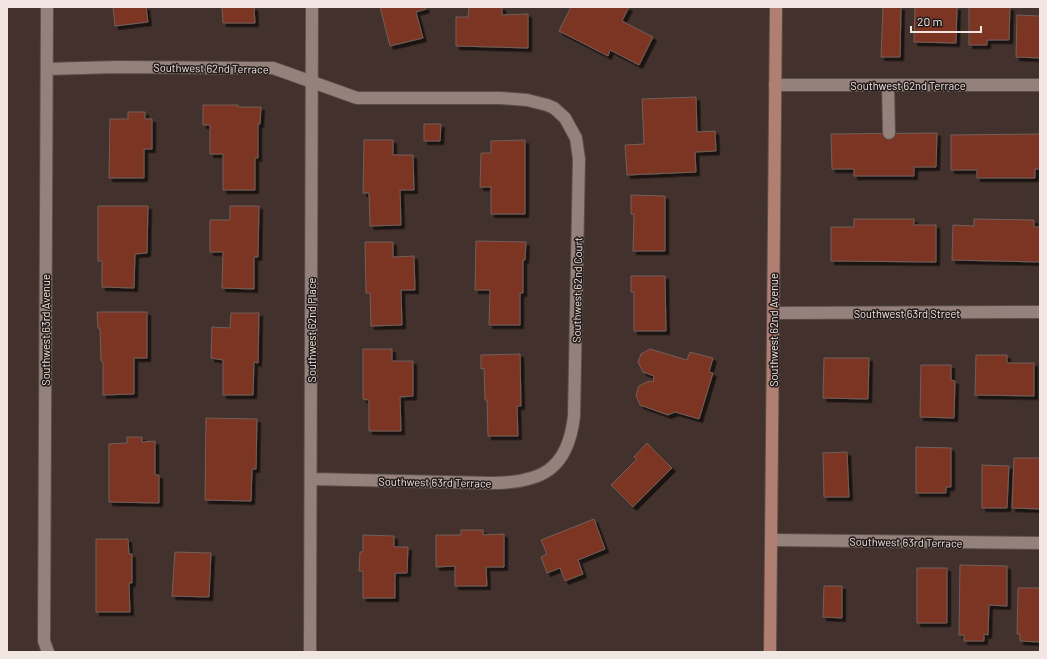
<svg xmlns="http://www.w3.org/2000/svg" width="1047" height="659" font-family="Barlow,sans-serif">
  <defs>
    <filter id="shadow"><feDropShadow dx="3.5" dy="3.5" stdDeviation="0" flood-color="#0009"/></filter>
  </defs>
  <rect width="100%" height="100%" fill="#42312c"/>
  <!-- building -->
  <path fill="#7c3523" stroke="#735f5a" filter="url(#shadow)" d="M 113,7 L 146,7 L 148,22 L 115,26 Z
    M 222,7 L 254,7 L 255,23 L 223,23 Z
    M 380,7 L 425,7 L 426,9 L 416,12 L 423,38 L 390,46 Z
    M 469,7 L 502,7 L 502,15 L 528,14 L 528,48 L 456,46 L 456,17 L 468,17 Z
    M 571,7 L 629,7 L 622,21 L 653,37 L 639,65 L 610,50 L 608,56 L 559,31 Z
    M 883,7 L 901,7 L 900,57 L 881,57 Z
    M 915,7 L 957,7 L 956,43 L 914,42 Z
    M 969,7 L 1010,7 L 1009,40 L 987,40 L 987,45 L 969,45 Z
    M 1017,15 L 1040,16 L 1040,58 L 1016,57 Z
    M 696,97 L 697,132 L 715,131 L 716,151 L 695,152 L 696,172 L 627,175 L 625,145 L 644,144 L 642,99 Z
    M 203,105 L 238,105 L 238,107 L 261,107 L 260,124 L 258,124 L 258,158 L 255,158 L 255,190 L 223,190 L 223,154 L 210,154 L 210,125 L 203,125 Z
    M 128,112 L 145,112 L 145,119 L 152,119 L 152,149 L 144,149 L 144,178 L 109,178 L 110,119 L 128,119 Z
    M 424,124 L 441,124 L 440,141 L 424,141 Z
    M 937,133 L 936,167 L 914,167 L 914,176 L 854,176 L 854,169 L 832,169 L 831,134 Z
    M 1040,134 L 1040,169 L 1035,169 L 1035,178 L 977,178 L 977,170 L 951,170 L 951,135 Z
    M 364,140 L 393,140 L 393,155 L 413,155 L 414,190 L 400,190 L 401,225 L 370,226 L 369,193 L 363,193 Z
    M 525,140 L 525,214 L 491,214 L 491,187 L 480,187 L 481,153 L 491,153 L 491,141 Z
    M 631,195 L 665,196 L 665,251 L 633,251 L 634,214 L 631,214 Z
    M 98,206 L 148,206 L 147,253 L 135,254 L 134,288 L 102,287 L 102,261 L 98,261 Z
    M 230,206 L 259,206 L 258,257 L 254,257 L 254,289 L 222,288 L 223,252 L 210,252 L 210,220 L 230,220 Z
    M 854,219 L 914,219 L 914,225 L 936,225 L 936,262 L 831,261 L 831,227 L 854,227 Z
    M 974,219 L 1034,220 L 1034,227 L 1040,227 L 1040,262 L 952,260 L 953,225 L 974,226 Z
    M 476,241 L 526,242 L 525,260 L 523,260 L 523,293 L 520,293 L 520,325 L 489,325 L 490,290 L 475,290 Z
    M 365,242 L 393,242 L 393,257 L 414,256 L 415,290 L 401,290 L 402,325 L 371,326 L 370,293 L 366,293 Z
    M 631,276 L 665,276 L 666,331 L 634,331 L 634,292 L 631,292 Z
    M 97,312 L 147,312 L 147,358 L 134,358 L 134,394 L 103,395 L 103,362 L 101,361 L 100,329 L 98,328 Z
    M 231,313 L 259,313 L 258,363 L 254,362 L 253,395 L 223,395 L 223,360 L 211,358 L 212,327 L 230,328 Z
    M 363,349 L 392,349 L 392,361 L 413,361 L 413,396 L 400,397 L 401,431 L 369,431 L 369,400 L 363,399 Z
    M 650,349 L 687,360 L 690,352 L 713,358 L 709,372 L 713,373 L 699,419 L 675,412 L 668,415 L 640,405 L 636,395 L 639,386 L 649,381 L 653,382 L 654,376 L 643,372 L 638,362 L 641,354 Z
    M 520,354 L 521,406 L 517,406 L 518,436 L 488,436 L 487,400 L 485,400 L 484,368 L 481,369 L 481,355 Z
    M 976,355 L 1007,355 L 1007,363 L 1034,363 L 1034,396 L 975,395 Z
    M 824,358 L 869,358 L 868,399 L 823,398 Z
    M 921,365 L 951,365 L 951,380 L 955,381 L 954,418 L 920,417 Z
    M 206,418 L 257,419 L 256,469 L 252,469 L 251,501 L 205,500 Z
    M 127,437 L 142,437 L 142,442 L 155,441 L 155,475 L 159,475 L 159,503 L 109,502 L 109,444 L 127,443 Z
    M 647,443 L 672,468 L 633,507 L 611,485 L 637,459 L 634,457 Z
    M 916,447 L 951,448 L 951,487 L 946,487 L 946,493 L 916,493 Z
    M 847,452 L 849,497 L 824,497 L 823,453 Z
    M 1014,458 L 1040,458 L 1040,509 L 1012,508 Z
    M 982,465 L 1009,466 L 1007,508 L 982,508 Z
    M 594,519 L 605,549 L 578,560 L 583,574 L 565,581 L 560,568 L 547,573 L 541,557 L 547,554 L 541,540 Z
    M 461,530 L 483,530 L 483,535 L 504,534 L 504,567 L 486,567 L 487,586 L 455,586 L 455,566 L 436,567 L 436,535 L 461,535 Z
    M 363,535 L 394,536 L 394,547 L 408,547 L 407,573 L 395,573 L 395,598 L 363,598 L 363,571 L 359,571 L 360,552 L 363,552 Z
    M 96,539 L 128,539 L 129,554 L 132,554 L 132,583 L 129,583 L 130,612 L 96,612 Z
    M 175,552 L 211,553 L 209,597 L 172,596 Z
    M 960,565 L 1007,566 L 1007,606 L 989,605 L 988,635 L 984,634 L 984,641 L 964,641 L 964,635 L 959,635 Z
    M 917,568 L 947,568 L 947,623 L 917,623 Z
    M 824,586 L 842,586 L 842,618 L 823,617 Z
    M 1018,588 L 1040,588 L 1040,642 L 1020,641 L 1020,634 L 1017,634 Z"/>
  <g fill="none" stroke-linecap="round" stroke-linejoin="round">
    <defs>
      <path id="lane" d="M 888,85 L 889,133"/>
      <path id="street" d="M 47,7 L 44,641 L 48,652
        M 47,69 L 116,67 L 273,68 L 357,98 L 501,98 L 527,100 L 547,105 L 554,108 L 565,118 L 576,138 L 579,159 L 574,416 C 568,470 541,483 491,483 L 312,479
        M 775,85 L 1040,85
        M 774,313 L 1040,312
        M 772,540 L 1040,543
        M 310,652 L 312,7"/>
      <path id="secondary" d="M 770,652 L 776,7"/>
    </defs>
    <!-- lane casing -->
    <use href="#lane" stroke="#5c4e4a" stroke-width="14"/>
    <!-- street casing -->
    <use href="#street" stroke="#5c4e4a" stroke-width="14"/>
    <!-- secondary casing -->
    <use href="#secondary" stroke="#5c4e4a" stroke-width="14"/>
    <!-- lane -->
    <use href="#lane" stroke="#95817b" stroke-width="12"/>
    <!-- street -->
    <use href="#street" stroke="#95817b" stroke-width="12"/>
    <!-- secondary -->
    <use href="#secondary" stroke="#b07f72" stroke-width="12"/>
  </g>
  <g text-anchor="middle" dominant-baseline="central" stroke-width="3" stroke-linejoin="round" paint-order="stroke">
    <!-- street labels -->
    <g font-size="11" fill="#f1e6e2" stroke="#231b19">
      <text transform="translate(211 68) rotate(1)">Southwest 62nd Terrace</text>
      <text x="908" y="85">Southwest 62nd Terrace</text>
      <text transform="translate(577 290) rotate(-89)">Southwest 62nd Court</text>
      <text x="907" y="313">Southwest 63rd Street</text>
      <text transform="translate(45 330) rotate(-90)">Southwest 63rd Avenue</text>
      <text transform="translate(311 330) rotate(-90)">Southwest 62nd Place</text>
      <text transform="translate(773 330) rotate(-90)">Southwest 62nd Avenue</text>
      <text transform="translate(435 482) rotate(1)">Southwest 63rd Terrace</text>
      <text transform="translate(906 542) rotate(1)">Southwest 63rd Terrace</text>
    </g>
  </g>
  <!-- border -->
  <rect width="1047" height="659" fill="none" stroke="#f1e6e2" stroke-width="16"/>
  <!-- scale -->
  <path d="M911 26v6h70v-6" fill="none" stroke="#f1e6e2" stroke-width="2"/>
  <text x="917" y="26" font-size="12" fill="#f1e6e2" stroke="#231b19" stroke-width="3" paint-order="stroke">20 m</text>
</svg>
